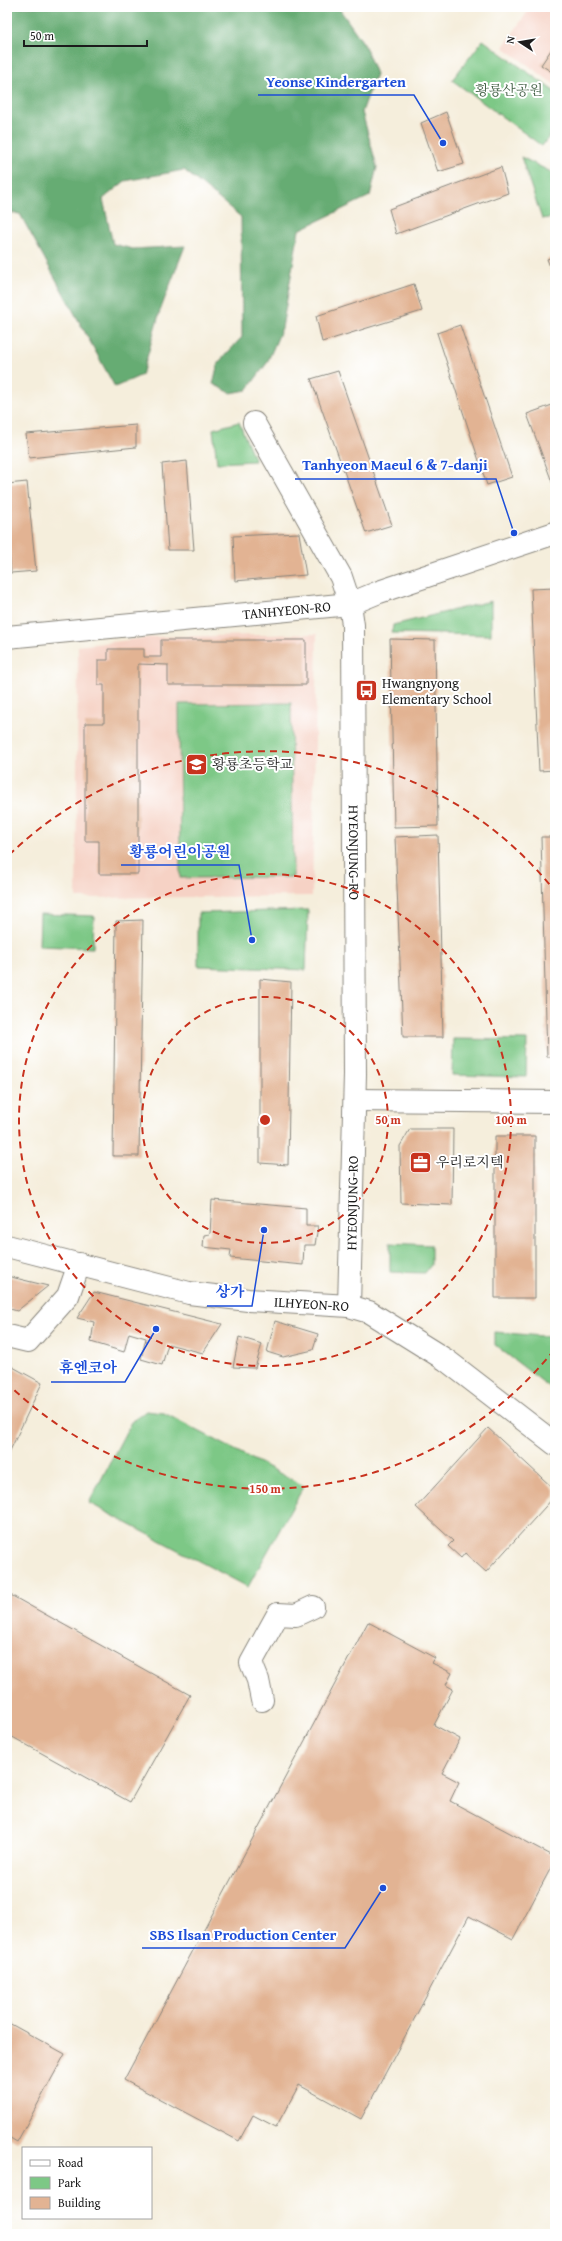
<svg xmlns="http://www.w3.org/2000/svg" width="562" height="2241" font-family="'Gentium Book Plus','Noto Serif KR',serif">
  <rect width="100%" height="100%" fill="#fff"/>
  <filter id="ink" filterUnits="userSpaceOnUse"><feTurbulence type="fractalNoise" baseFrequency=".025" numOctaves="2"/><feDisplacementMap in="SourceGraphic" scale="8" xChannelSelector="R" yChannelSelector="G"/><feConvolveMatrix kernelMatrix="1 2 1 2 8 2 1 2 1" color-interpolation-filters="sRGB"/></filter>
  <filter id="wash" filterUnits="userSpaceOnUse"><feTurbulence type="fractalNoise" baseFrequency=".012" numOctaves="4" result="noise"/><feDisplacementMap in="SourceGraphic" scale="16" xChannelSelector="R" yChannelSelector="G"/><feGaussianBlur stdDeviation="0.9" result="paint"/><feColorMatrix in="noise" values="0 0 0 0 0 0 0 0 0 0 0 0 0 0 0 0 0 1.4 0 .05"/><feComposite in="paint" operator="in"/></filter>
  <g filter="url(#wash)">
    <rect width="100%" height="100%" fill="#f5eedc"/>
    <!-- built -->
    <path fill="#f6d2c5" d="M 531,7 L 555,7 L 555,85 L 503,47 Z
      M 317,634 L 312,896 L 76,898 L 78,646 L 154,637 Z"/>
    <!-- green -->
    <path fill="#7dc886" stroke="#4c7251" d="M 483,40 L 555,92 L 555,129 L 542,146 L 452,80 Z
      M 521,157 L 555,174 L 555,217 L 542,219 Z
      M 239,422 L 255,461 L 217,463 L 213,429 Z
      M 491,601 L 491,635 L 392,633 L 393,625 Z
      M 291,703 L 293,877 L 180,878 L 179,704 Z
      M 308,910 L 306,970 L 198,966 L 198,913 Z
      M 40,914 L 94,916 L 93,948 L 39,946 Z
      M 453,1039 L 527,1040 L 526,1077 L 452,1075 Z
      M 390,1243 L 431,1245 L 431,1265 L 425,1273 L 390,1272 Z
      M 495,1332 L 553,1337 L 552,1389 L 495,1345 Z
      M 146,1411 L 164,1413 L 304,1486 L 248,1587 L 89,1503 L 131,1422 Z"/>
    <!-- forest -->
    <path fill="#66ac73" stroke="#416448" d="M 7,7 L 338,7 L 364,44 L 376,74 L 362,112 L 377,167 L 370,196 L 299,230 L 282,328 L 267,363 L 247,390 L 231,393 L 213,384 L 218,363 L 242,337 L 241,217 L 184,170 L 125,181 L 103,199 L 113,244 L 133,249 L 185,246 L 160,311 L 142,375 L 115,387 L 20,214 L 7,212 Z"/>
    <g id="blocks">
      <!-- building -->
      <path fill="#e2b393" d="M 555,44 L 555,74 L 541,65 Z
        M 446,112 L 464,164 L 438,172 L 421,123 Z
        M 501,167 L 508,193 L 396,234 L 389,209 Z
        M 555,256 L 555,280 L 547,259 Z
        M 414,284 L 422,311 L 322,342 L 316,316 Z
        M 460,325 L 512,477 L 487,485 L 437,333 Z
        M 338,371 L 392,525 L 366,533 L 311,379 Z
        M 555,404 L 555,490 L 527,414 Z
        M 136,425 L 136,447 L 29,458 L 26,434 Z
        M 187,461 L 194,550 L 168,550 L 162,464 Z
        M 27,482 L 36,571 L 11,573 L 7,526 L 7,484 Z
        M 299,533 L 306,575 L 235,581 L 233,536 Z
        M 555,588 L 555,770 L 539,771 L 531,589 Z
        M 390,639 L 435,640 L 438,826 L 394,827 Z
        M 161,640 L 306,640 L 306,685 L 168,685 L 168,665 L 138,664 L 138,874 L 99,874 L 99,841 L 85,841 L 85,723 L 104,723 L 104,685 L 98,685 L 98,660 L 108,660 L 108,649 L 144,649 L 144,657 L 161,657 Z
        M 438,835 L 443,1037 L 403,1037 L 395,837 Z
        M 541,837 L 555,837 L 555,1057 L 547,1057 Z
        M 143,920 L 139,1156 L 113,1156 L 116,921 Z
        M 260,979 L 291,982 L 288,1165 L 260,1163 Z
        M 410,1129 L 453,1129 L 452,1205 L 401,1203 L 400,1146 Z
        M 495,1136 L 535,1136 L 535,1298 L 495,1298 Z
        M 212,1200 L 306,1208 L 306,1226 L 318,1226 L 315,1245 L 304,1245 L 303,1265 L 230,1258 L 231,1250 L 203,1247 L 204,1235 L 210,1234 Z
        M 7,1276 L 48,1286 L 17,1311 L 7,1308 Z
        M 94,1292 L 222,1324 L 203,1353 L 168,1344 L 162,1365 L 141,1359 L 146,1338 L 129,1333 L 124,1352 L 91,1342 L 94,1322 L 77,1318 Z
        M 275,1321 L 318,1334 L 313,1350 L 283,1357 L 267,1352 Z
        M 239,1337 L 262,1344 L 255,1368 L 233,1367 Z
        M 11,1366 L 42,1383 L 7,1457 L 7,1373 Z
        M 488,1428 L 555,1490 L 555,1496 L 486,1572 L 465,1553 L 461,1558 L 448,1546 L 453,1541 L 416,1507 Z
        M 7,1593 L 190,1695 L 130,1802 L 7,1734 Z
        M 368,1622 L 435,1658 L 432,1663 L 452,1673 L 446,1685 L 453,1689 L 434,1725 L 460,1739 L 442,1773 L 459,1782 L 450,1801 L 555,1857 L 555,1860 L 513,1939 L 469,1916 L 361,2119 L 299,2085 L 276,2127 L 253,2115 L 239,2141 L 124,2080 Z
        M 7,2022 L 65,2054 L 17,2142 L 7,2136 Z"/>
    </g>
  </g>
  <g filter="url(#ink)">
    <use href="#blocks" fill-opacity="0" stroke="#88857c" stroke-width="1"/>
    <g fill="none" stroke-linecap="round" stroke-linejoin="round">
      <defs>
        <g id="minor">
          <path id="s1" d="M 254,423 L 341,577 L 350,604 L 353,625 L 355,1074 L 349,1306"/>
          <path d="M 355,1100 L 555,1102"/>
          <path d="M 7,1336 L 28,1341 L 68,1296 L 79,1264"/>
          <path d="M 262,1700 L 258,1680 L 251,1663 L 278,1614 L 296,1615 L 313,1607"/>
        </g>
        <g id="major">
          <path id="s2" d="M 7,637 L 350,604 L 379,592 L 555,533"/>
          <path id="s3" d="M 7,1246 L 189,1293 L 248,1300 L 349,1306 L 369,1312 L 446,1360 L 555,1444"/>
        </g>
      </defs>
      <!-- minor casing -->
      <use href="#minor" stroke="#88857c" stroke-width="24"/>
      <!-- major casing -->
      <use href="#major" stroke="#88857c" stroke-width="24"/>
      <!-- minor -->
      <use href="#minor" stroke="#fff" stroke-width="22"/>
      <!-- major -->
      <use href="#major" stroke="#fff" stroke-width="22"/>
    </g>
  </g>
  <!-- distance rings -->
  <g fill="none" stroke="#c8321e" stroke-width="2" stroke-dasharray="7 5">
    <circle cx="265" cy="1120" r="123"/>
    <circle cx="265" cy="1120" r="246"/>
    <path d="M554 1350A369 369 0 0 1 9 1385M9 855A369 369 0 0 1 554 890"/>
  </g>
  <!-- icons -->
  <defs>
    <symbol id="bus-square" viewBox="-11 -11 22 22"><rect x="-9" y="-9" width="18" height="18" rx="4" fill="#c8321e" stroke="#fff"/><path d="M-5-6H5V4H4V6H2V4H-2V6H-4V4H-5ZM-3.5-4V0h7V-4ZM-3.5 1.2v1.5H-2V1.2ZM2 1.2v1.5H3.5V1.2Z" fill="#fff"/></symbol>
    <symbol id="school-square" viewBox="-11 -11 22 22"><rect x="-9" y="-9" width="18" height="18" rx="4" fill="#c8321e" stroke="#fff"/><path d="M0-5L7-2L0 1L-7-2ZM-4 1L0 2.5L4 1V4Q0 6-4 4Z" fill="#fff"/></symbol>
    <symbol id="office-square" viewBox="-11 -11 22 22"><rect x="-9" y="-9" width="18" height="18" rx="4" fill="#c8321e" stroke="#fff"/><path d="M-6-3h4V-5.5h4V-3h4V5H-6ZM-1-4.5V-3h2v-1.5ZM-6 0V1H6V0Z" fill="#fff"/></symbol>
  </defs>
  <g fill-rule="evenodd">
    <use href="#bus-square" x="354" y="678" width="25" height="25"/>
    <use href="#school-square" x="184" y="752" width="25" height="25"/>
    <use href="#office-square" x="408" y="1150" width="25" height="25"/>
  </g>
  <g text-anchor="middle" dominant-baseline="central" stroke-width="4" stroke-linejoin="round" paint-order="stroke">
    <!-- park labels -->
    <g font-size="14" fill="#436146" stroke="#fff">
      <text x="509" y="90">황룡산공원</text>
    </g>
    <!-- street labels -->
    <g font-size="14" fill="#1c1c1c" stroke="#fff">
      <text stroke="none"><textPath href="#s2" startOffset="281">TANHYEON-RO</textPath></text>
      <text stroke="none"><textPath href="#s1" startOffset="454">HYEONJUNG-RO</textPath></text>
      <text transform="translate(352 1203) rotate(-89)">HYEONJUNG-RO</text>
      <text stroke="none"><textPath href="#s3" startOffset="311">ILHYEON-RO</textPath></text>
    </g>
    <!-- poi labels -->
    <g font-size="14" fill="#1c1c1c" stroke="#fff" text-anchor="start">
      <text x="382" y="683">Hwangnyong<tspan x="382" dy="16">Elementary School</tspan></text>
      <text x="212" y="764">황룡초등학교</text>
      <text x="436" y="1162">우리로지텍</text>
    </g>
  </g>
  <circle cx="265" cy="1120" r="6" fill="#c8321e" stroke="#fff" stroke-width="2"/>
  <g font-size="12" text-anchor="middle" font-weight="bold" fill="#c8321e" stroke="#fff" stroke-width="4" stroke-linejoin="round" paint-order="stroke">
    <text x="388" y="1124">50 m</text>
    <text x="511" y="1124">100 m</text>
    <text x="265" y="1493">150 m</text>
  </g>
  <!-- callouts -->
  <path fill="none" stroke="#1d4ed8" stroke-width="1.5" d="M443 143L414 95H258M514 533L496 479H295M252 940L239 865H121M264 1230L252 1306H207M156 1329L125 1382H51M383 1888L345 1948H142"/>
  <g fill="#1d4ed8" stroke="#fff" stroke-width="1.5">
    <circle cx="443" cy="143" r="4"/>
    <circle cx="514" cy="533" r="4"/>
    <circle cx="252" cy="940" r="4"/>
    <circle cx="264" cy="1230" r="4"/>
    <circle cx="156" cy="1329" r="4"/>
    <circle cx="383" cy="1888" r="4"/>
  </g>
  <g font-size="15" text-anchor="middle" font-weight="bold" fill="#1d4ed8" stroke="#fff" stroke-width="4" stroke-linejoin="round" paint-order="stroke">
    <text x="336" y="87">Yeonse Kindergarten</text>
    <text x="395" y="470">Tanhyeon Maeul 6 &amp; 7-danji</text>
    <text x="180" y="857">황룡어린이공원</text>
    <text x="230" y="1297">상가</text>
    <text x="88" y="1373">휴엔코아</text>
    <text x="243" y="1940">SBS Ilsan Production Center</text>
  </g>
  <!-- margin -->
  <rect width="562" height="2241" fill="none" stroke="#fff" stroke-width="24"/>
  <!-- legend -->
  <rect x="22" y="2147" width="130" height="72" fill="#ffffff" stroke="#a4a4a4"/>
  <rect x="30" y="2160" width="20" height="6" fill="#ffffff" stroke="#a4a4a4"/>
  <text x="58" y="2167" font-size="12" fill="#1c1c1c">Road</text>
  <rect x="30" y="2177" width="20" height="12" fill="#7dc886" stroke="#a4a4a4"/>
  <text x="58" y="2187" font-size="12" fill="#1c1c1c">Park</text>
  <rect x="30" y="2197" width="20" height="12" fill="#e2b393" stroke="#a4a4a4"/>
  <text x="58" y="2207" font-size="12" fill="#1c1c1c">Building</text>
  <!-- north arrow -->
  <g transform="translate(520 42) rotate(282)" stroke="#ffffff" stroke-width="3" paint-order="stroke">
  <path d="M0-3L7 15L0 10L-7 15Z" fill="#1c1c1c"/>
  <text y="-6" font-size="11" font-weight="bold" text-anchor="middle" fill="#1c1c1c">N</text>
  </g>
  <!-- scale -->
  <path d="M24 40v6h123v-6" fill="none" stroke="#1c1c1c" stroke-width="2"/>
  <text x="30" y="40" font-size="12" fill="#1c1c1c" stroke="#ffffff" stroke-width="3" paint-order="stroke">50 m</text>
</svg>
